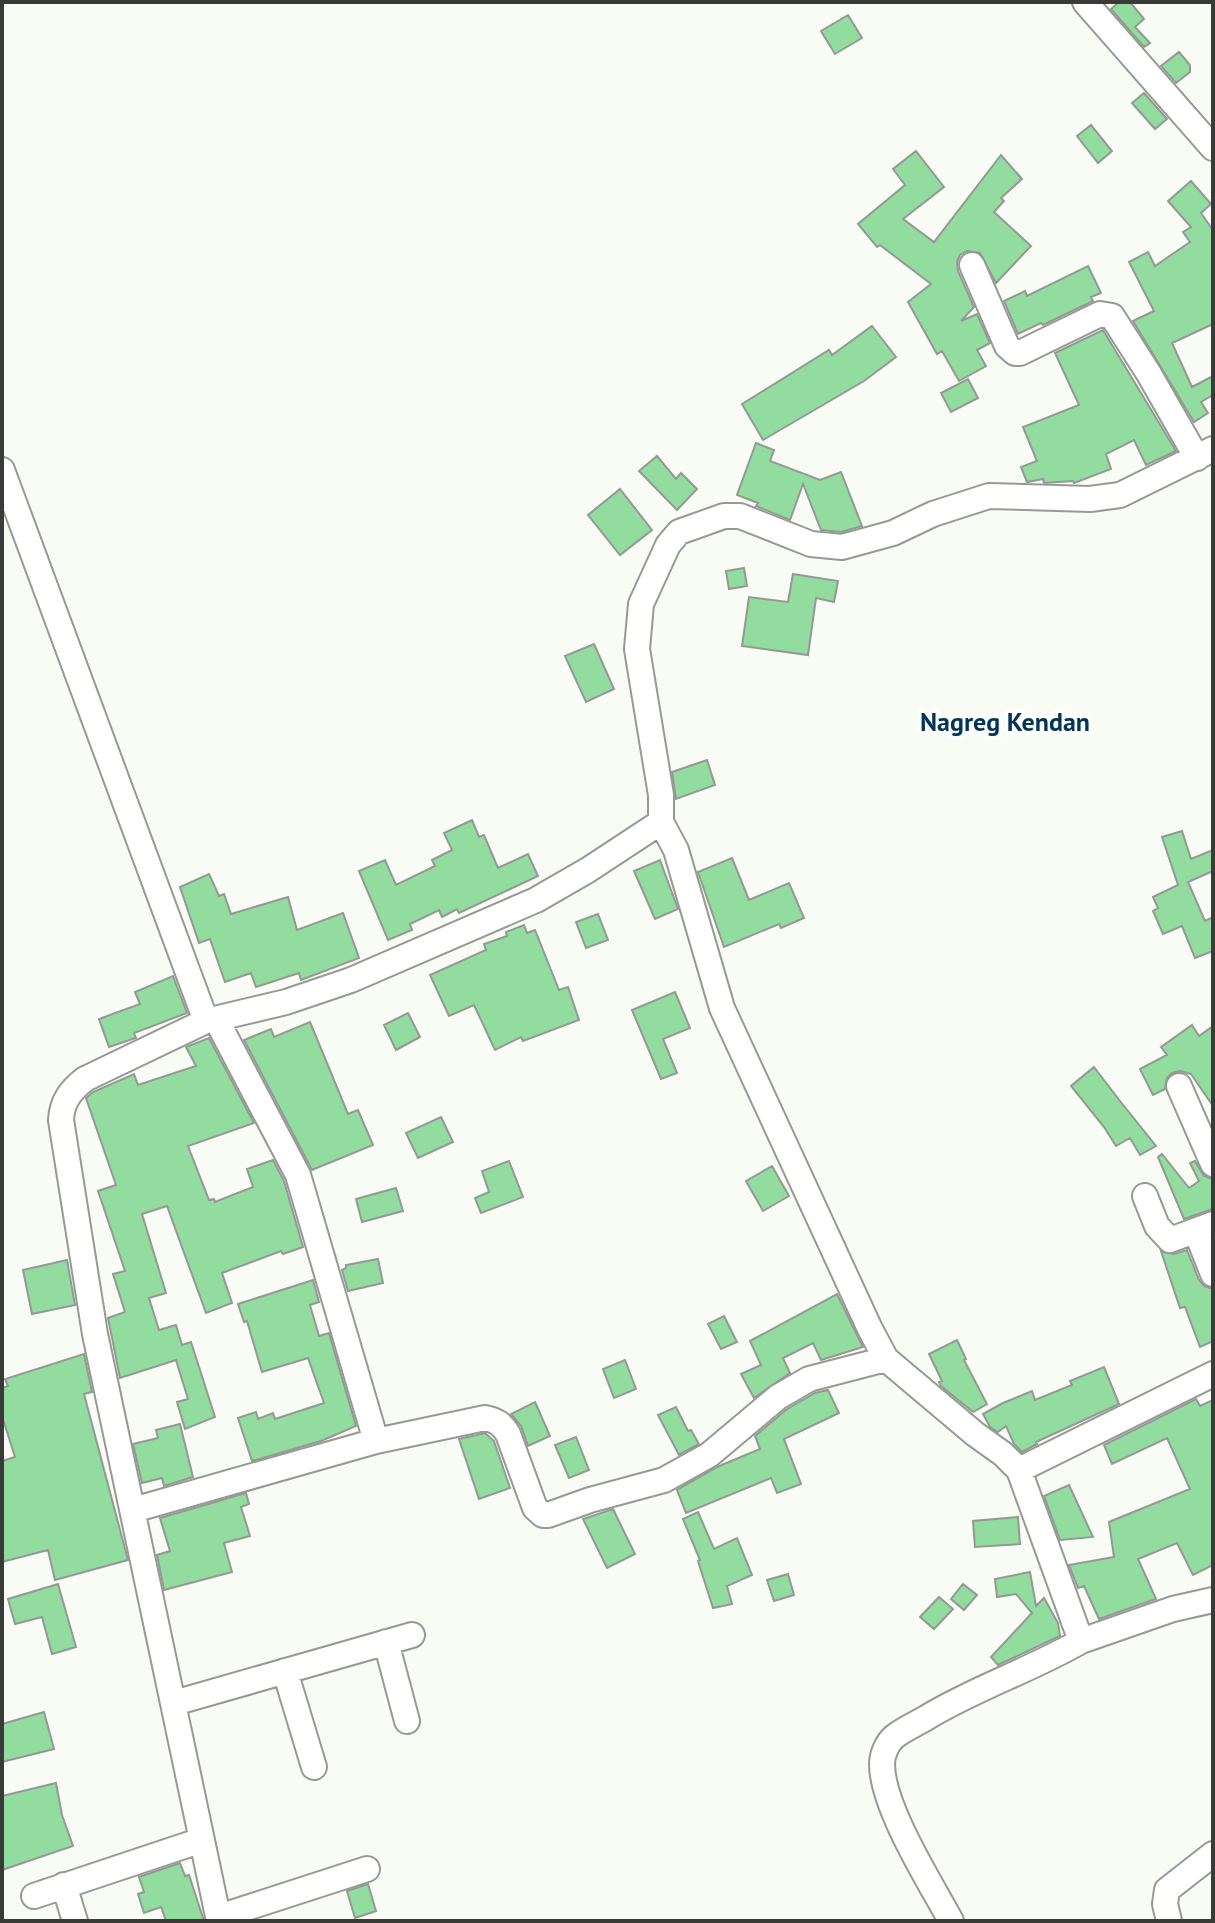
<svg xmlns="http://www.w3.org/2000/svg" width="1215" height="1923" font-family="'PT Sans',sans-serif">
  <rect width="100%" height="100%" fill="#f8fcf4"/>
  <!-- building -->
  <path fill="#92dca0" stroke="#939994" stroke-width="2" d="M 1119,2 L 1130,2 L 1144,19 L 1135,27 L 1150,43 L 1144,47 L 1111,9 Z
    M 848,15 L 862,38 L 835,54 L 821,31 Z
    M 1179,52 L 1190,65 L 1190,72 L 1176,83 L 1161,66 Z
    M 1144,93 L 1167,119 L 1155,129 L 1132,103 Z
    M 1091,125 L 1112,151 L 1098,163 L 1077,136 Z
    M 916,151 L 944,187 L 903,219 L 934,242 L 1001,155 L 1022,179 L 1001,198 L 1004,201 L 994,212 L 1031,246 L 996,283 L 980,253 L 967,251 L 960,255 L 957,262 L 958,271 L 974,307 L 961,321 L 977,314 L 990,343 L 977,350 L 986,366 L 959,381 L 942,351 L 937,354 L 908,302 L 931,284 L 880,245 L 877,247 L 858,224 L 905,185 L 893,169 Z
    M 1191,181 L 1211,204 L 1201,213 L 1213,230 L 1213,324 L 1172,343 L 1192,387 L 1213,376 L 1213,395 L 1201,402 L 1208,413 L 1194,422 L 1133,321 L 1154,311 L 1129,262 L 1148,252 L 1155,266 L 1190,242 L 1183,232 L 1191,227 L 1168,201 Z
    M 1088,266 L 1101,293 L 1091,297 L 1093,301 L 1043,325 L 1041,323 L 1018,334 L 1004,301 L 1025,291 L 1027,296 Z
    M 872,326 L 896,357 L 864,381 L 763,440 L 742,404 L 829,350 L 832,355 Z
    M 1103,330 L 1176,451 L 1146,465 L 1134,440 L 1106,454 L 1111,469 L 1074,483 L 1073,481 L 1044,483 L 1043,479 L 1027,482 L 1021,467 L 1037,461 L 1023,427 L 1079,405 L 1055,353 Z
    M 968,379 L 978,398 L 951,412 L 941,393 Z
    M 756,443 L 774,450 L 770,461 L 820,480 L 841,472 L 862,526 L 841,532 L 821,530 L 803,484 L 790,520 L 756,506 L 758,503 L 737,495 Z
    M 657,456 L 676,479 L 681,473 L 697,489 L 677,510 L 639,471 Z
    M 620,489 L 652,530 L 620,555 L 588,515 Z
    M 744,568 L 747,586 L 729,589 L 726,571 Z
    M 793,574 L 838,581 L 834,602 L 816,598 L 808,655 L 742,646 L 749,597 L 788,602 Z
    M 594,644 L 614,689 L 586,702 L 565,656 Z
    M 707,760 L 715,785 L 676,799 L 672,772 Z
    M 472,820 L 479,837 L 484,835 L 498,868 L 528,854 L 538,876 L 459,913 L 457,909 L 442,917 L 439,910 L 410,924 L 412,930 L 388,940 L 359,871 L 385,860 L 396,885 L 435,866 L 432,860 L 452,850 L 444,833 Z
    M 1182,831 L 1191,859 L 1213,850 L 1213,871 L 1188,882 L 1205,921 L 1213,917 L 1213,951 L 1195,958 L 1182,926 L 1163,934 L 1153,911 L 1158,908 L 1153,897 L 1178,885 L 1162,837 Z
    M 732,858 L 749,900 L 789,883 L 804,918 L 781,928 L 779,924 L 724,947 L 698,872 Z
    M 660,860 L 678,909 L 655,919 L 634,871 Z
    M 209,874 L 219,896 L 224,894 L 231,914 L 288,897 L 297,930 L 343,913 L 359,958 L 301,980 L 299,973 L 256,987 L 251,973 L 225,982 L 210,939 L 199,943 L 180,887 Z
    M 598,914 L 608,940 L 586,948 L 576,922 Z
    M 524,925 L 527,933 L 535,930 L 559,990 L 568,987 L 579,1020 L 523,1041 L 521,1037 L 495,1050 L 474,1005 L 449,1016 L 430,975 L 486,950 L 484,944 L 507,936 L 506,932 Z
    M 173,976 L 187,1013 L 134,1033 L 136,1038 L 109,1047 L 99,1019 L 140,1004 L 135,992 Z
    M 675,992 L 690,1028 L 663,1039 L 677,1073 L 661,1079 L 632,1010 Z
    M 408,1013 L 420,1037 L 396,1050 L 384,1025 Z
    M 310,1022 L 348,1114 L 358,1110 L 373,1145 L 312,1170 L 244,1040 L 271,1029 L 274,1037 Z
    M 1192,1025 L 1199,1036 L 1213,1026 L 1213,1106 L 1191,1074 L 1180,1071 L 1172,1073 L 1167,1078 L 1165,1089 L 1153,1095 L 1140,1069 L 1167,1055 L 1161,1047 Z
    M 209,1038 L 254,1123 L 188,1146 L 209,1200 L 214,1199 L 215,1202 L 253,1187 L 247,1169 L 273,1160 L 284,1181 L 303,1247 L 283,1254 L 281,1251 L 222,1273 L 232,1303 L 206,1313 L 167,1206 L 142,1214 L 166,1293 L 149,1298 L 159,1330 L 176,1325 L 182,1345 L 191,1342 L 215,1417 L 185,1429 L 177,1402 L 188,1399 L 176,1360 L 120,1378 L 108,1318 L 125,1312 L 113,1274 L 125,1271 L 98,1191 L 116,1185 L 86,1098 L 93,1092 L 134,1074 L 138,1085 L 196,1066 L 186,1047 Z
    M 1094,1067 L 1120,1101 L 1156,1146 L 1140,1155 L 1130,1138 L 1116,1146 L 1104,1127 L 1071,1086 Z
    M 441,1117 L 453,1142 L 418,1158 L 406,1133 Z
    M 1162,1154 L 1189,1188 L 1199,1181 L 1190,1163 L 1195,1161 L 1204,1176 L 1213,1179 L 1213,1209 L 1184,1219 L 1158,1157 Z
    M 509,1161 L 523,1197 L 481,1213 L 475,1198 L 489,1192 L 482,1171 Z
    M 772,1166 L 789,1196 L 763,1211 L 746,1181 Z
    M 396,1188 L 403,1211 L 362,1222 L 356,1199 Z
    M 1187,1250 L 1199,1280 L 1204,1286 L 1213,1289 L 1213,1341 L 1200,1347 L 1185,1307 L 1180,1308 L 1161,1251 L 1174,1254 Z
    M 378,1259 L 383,1283 L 348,1291 L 342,1270 L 346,1268 L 346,1265 Z
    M 67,1260 L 75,1305 L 32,1314 L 23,1270 Z
    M 313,1280 L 319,1302 L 310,1305 L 319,1336 L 329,1333 L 356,1426 L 321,1441 L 252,1461 L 238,1418 L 256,1412 L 258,1419 L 273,1413 L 275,1419 L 324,1403 L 308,1358 L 262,1372 L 247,1321 L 244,1322 L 238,1304 Z
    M 837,1294 L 863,1347 L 821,1360 L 813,1343 L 783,1358 L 790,1373 L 754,1398 L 741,1374 L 761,1365 L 750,1341 Z
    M 724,1316 L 737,1342 L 721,1349 L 708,1324 Z
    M 957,1340 L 966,1359 L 964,1360 L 987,1404 L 973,1412 L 941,1386 L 939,1382 L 942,1381 L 929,1354 Z
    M 84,1354 L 92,1392 L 84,1394 L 128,1560 L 55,1580 L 48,1550 L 2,1562 L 2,1461 L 15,1457 L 2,1416 L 2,1388 L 8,1386 L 5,1379 Z
    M 625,1360 L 636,1389 L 614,1398 L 603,1369 Z
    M 1104,1367 L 1119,1404 L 1036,1442 L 1037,1444 L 1022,1452 L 1014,1444 L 1006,1426 L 998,1432 L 990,1427 L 983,1414 L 1003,1403 L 1032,1391 L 1035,1400 L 1072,1385 L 1070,1381 Z
    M 828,1390 L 839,1413 L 784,1439 L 801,1484 L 777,1493 L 771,1478 L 686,1513 L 677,1490 L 717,1467 L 760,1449 L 755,1436 L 787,1409 L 815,1393 Z
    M 1196,1399 L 1200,1406 L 1213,1400 L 1213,1565 L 1193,1575 L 1177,1543 L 1138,1559 L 1156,1599 L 1099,1619 L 1084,1586 L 1078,1588 L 1069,1565 L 1114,1557 L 1109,1522 L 1190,1489 L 1167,1438 L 1112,1464 L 1104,1445 Z
    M 535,1402 L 550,1436 L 528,1446 L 521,1426 L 511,1414 Z
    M 676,1407 L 688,1431 L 691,1430 L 699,1444 L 679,1455 L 658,1415 Z
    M 180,1424 L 193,1477 L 164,1486 L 162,1478 L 142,1483 L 133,1444 L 158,1438 L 156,1430 Z
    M 485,1433 L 494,1441 L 510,1488 L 479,1499 L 459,1439 Z
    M 576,1437 L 589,1470 L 569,1478 L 555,1445 Z
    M 1069,1485 L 1093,1537 L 1060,1540 L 1044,1496 Z
    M 246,1493 L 249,1504 L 241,1507 L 250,1536 L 224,1543 L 232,1572 L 164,1590 L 157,1555 L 170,1551 L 160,1518 Z
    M 613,1509 L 635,1554 L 607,1568 L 583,1519 Z
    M 698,1512 L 714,1549 L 737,1538 L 752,1575 L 727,1586 L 732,1604 L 713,1608 L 698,1561 L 700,1560 L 683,1519 Z
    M 1018,1517 L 1020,1544 L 975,1547 L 973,1521 Z
    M 1030,1572 L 1036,1606 L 1044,1598 L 1058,1623 L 1060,1636 L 998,1665 L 991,1657 L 1032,1613 L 1016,1594 L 997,1597 L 995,1579 Z
    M 788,1574 L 794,1595 L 774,1601 L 767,1580 Z
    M 58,1584 L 76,1647 L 52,1654 L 42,1617 L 15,1624 L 8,1599 Z
    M 963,1584 L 977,1595 L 964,1610 L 951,1599 Z
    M 939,1597 L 953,1609 L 934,1629 L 920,1617 Z
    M 44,1712 L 54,1749 L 2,1762 L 2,1724 Z
    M 56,1783 L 62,1815 L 73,1846 L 2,1870 L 2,1796 Z
    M 180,1863 L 185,1876 L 189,1875 L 204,1921 L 166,1921 L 161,1907 L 144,1913 L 138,1894 L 144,1892 L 139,1877 Z
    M 368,1884 L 376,1911 L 355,1918 L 347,1891 Z"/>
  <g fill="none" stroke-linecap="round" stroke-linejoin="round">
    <defs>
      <path id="street" d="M 1085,2 L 1213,148
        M 972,265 L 1007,346 L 1015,353 L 1020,353 L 1100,314 L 1112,316 L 1149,374 L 1197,458
        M 2,470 L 206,1021 L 85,1079 C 71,1090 62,1101 61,1120 L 95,1334 L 219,1921
        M 661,822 L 676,850 L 722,1008 L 870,1329 L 886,1359 L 975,1434 L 1003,1454 L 1019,1470 L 1081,1641 L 1173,1609 L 1213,1600
        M 216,1019 L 298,1175 L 376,1441
        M 206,1021 L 286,1002 L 351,980 L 536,900 L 588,870 L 661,822 L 661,795 L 637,649 L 641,604 L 668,545 L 679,532 L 724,516 L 740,516 L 811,544 L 842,547 L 893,533 L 933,514 L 989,496 L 1090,499 L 1120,495 L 1213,449
        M 1179,1086 L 1213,1164
        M 1145,1196 L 1157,1226 L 1170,1240 L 1213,1224
        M 1196,1231 L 1213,1274
        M 1019,1470 L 1213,1374
        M 133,1510 L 376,1441 L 485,1418 C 496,1420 502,1424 508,1434 L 535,1508 L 543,1515 L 548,1515 L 590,1500 L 664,1480 L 709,1455 L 778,1397 L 809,1379 L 886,1359
        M 386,1642 L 407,1721
        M 285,1671 L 314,1767
        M 174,1703 L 412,1635
        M 64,1885 L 75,1921
        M 34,1896 L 202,1840
        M 219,1917 L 367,1869
        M 951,1921 C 930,1882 882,1807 882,1764 C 882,1755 887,1743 894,1737 C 904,1729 916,1724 926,1718 C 975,1688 1031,1670 1081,1641
        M 1169,1921 L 1165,1904 L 1167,1890 L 1213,1854"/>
    </defs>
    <!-- street casing -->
    <use href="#street" stroke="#979a92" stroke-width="28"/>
    <!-- street -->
    <use href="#street" stroke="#fff" stroke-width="24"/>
  </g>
  <g text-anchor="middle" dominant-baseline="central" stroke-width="8" stroke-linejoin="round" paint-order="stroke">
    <!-- quarter labels -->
    <g font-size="26" font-weight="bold" fill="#033558" stroke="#fff">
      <text x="1005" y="721">Nagreg Kendan</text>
    </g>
  </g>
  <!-- border -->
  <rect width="1215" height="1923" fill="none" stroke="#3a3b38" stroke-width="8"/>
</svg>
